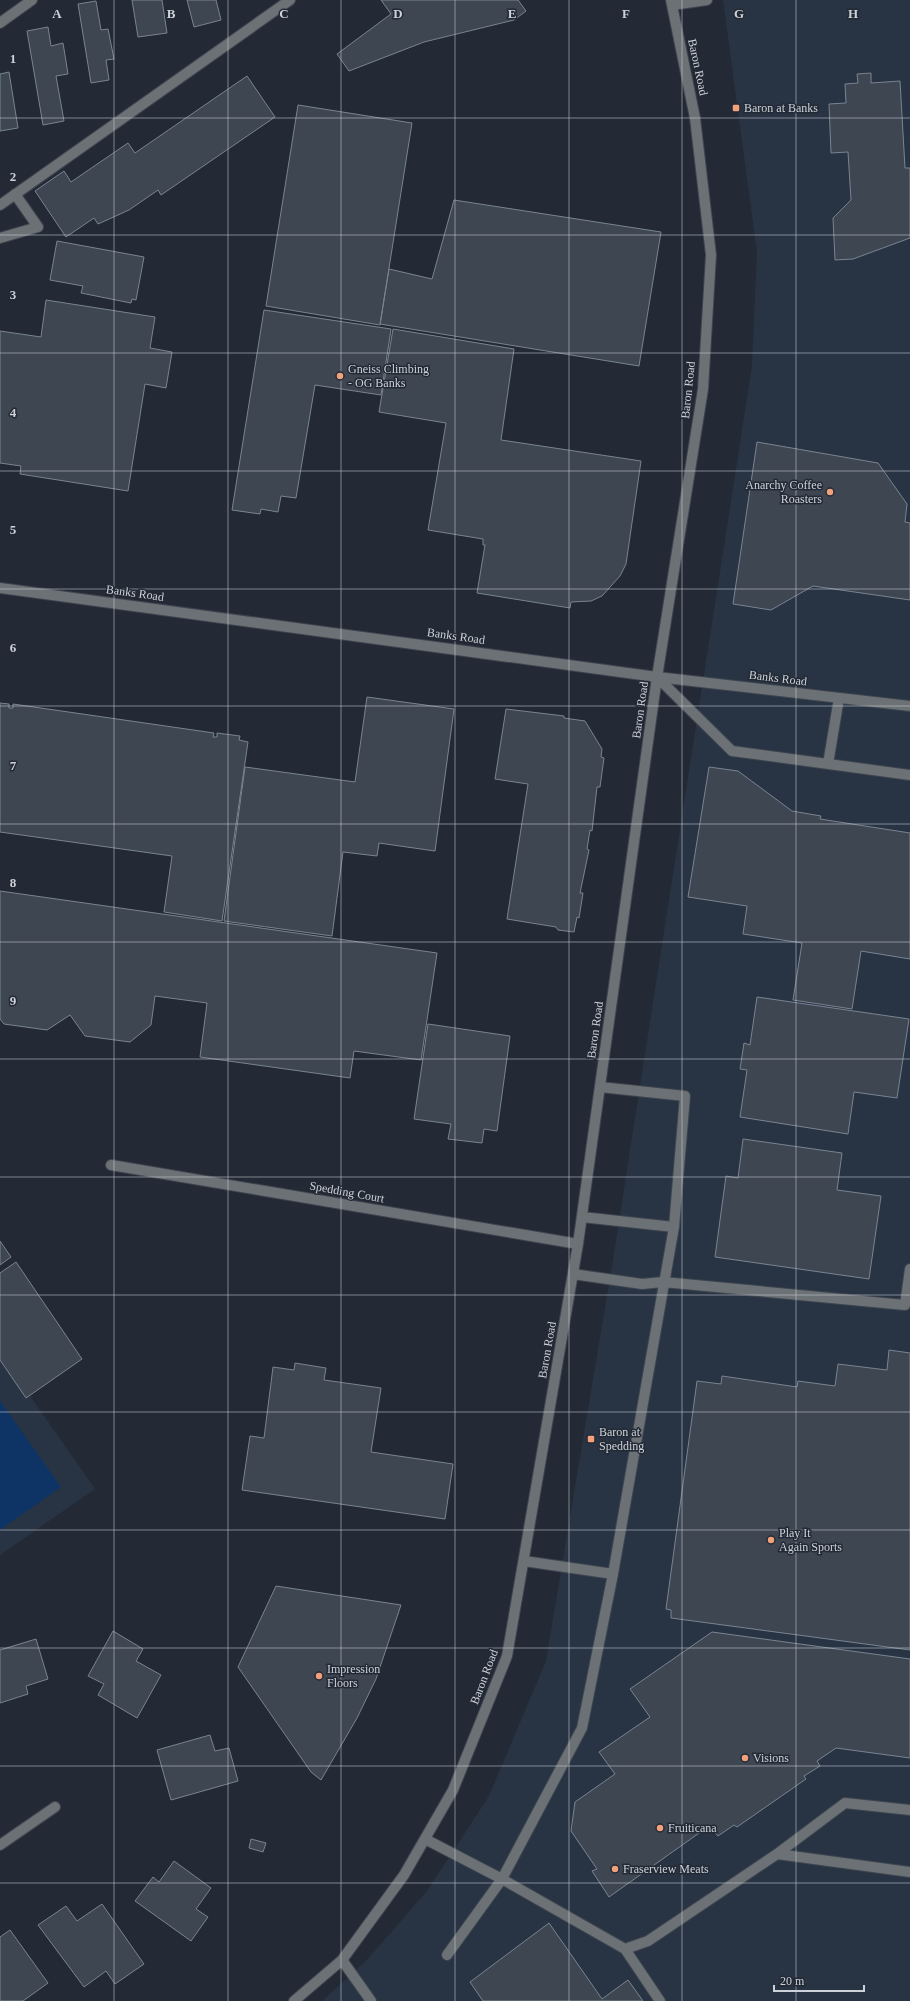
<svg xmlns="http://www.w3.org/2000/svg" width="910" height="2001" font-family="Georgia,serif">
  <rect width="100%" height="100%" fill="#232a35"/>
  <!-- built -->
  <path fill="#283444" d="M 723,0 L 910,0 L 910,2001 L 322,2001 L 366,1961 L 427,1891 L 489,1796 L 546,1661 L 613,1260 L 752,366 L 757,252 Z
    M 0,1353 L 95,1489 L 0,1555 Z"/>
  <!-- green -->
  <path fill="#0e3465" d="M 0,1401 L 61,1487 L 0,1530 Z"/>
  <!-- building -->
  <path fill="#3e4652" stroke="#7a8491" d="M 132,0 L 162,0 L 167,33 L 138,37 Z
    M 187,0 L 216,0 L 221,20 L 194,27 Z
    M 381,0 L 518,0 L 526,11 L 514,20 L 424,42 L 349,71 L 337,54 L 391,14 Z
    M 96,1 L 101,30 L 108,29 L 114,59 L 106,60 L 109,80 L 91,83 L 78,4 Z
    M 48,27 L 51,46 L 63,43 L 68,74 L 56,76 L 64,121 L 43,125 L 27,31 Z
    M 9,72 L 18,128 L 0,131 L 0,74 Z
    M 871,73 L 871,83 L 900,81 L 905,168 L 910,168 L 910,238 L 853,259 L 835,260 L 833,218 L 851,200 L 848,152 L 831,153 L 829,104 L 846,103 L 845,84 L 858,83 L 857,74 Z
    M 247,76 L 275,117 L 161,195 L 158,190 L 129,210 L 98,224 L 94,218 L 66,237 L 35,191 L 64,171 L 71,182 L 128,143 L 135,153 Z
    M 298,105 L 412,123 L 380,325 L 266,306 Z
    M 454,200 L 661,232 L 639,366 L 380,324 L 389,269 L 432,279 Z
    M 57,241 L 144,257 L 136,300 L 132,299 L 131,303 L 81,293 L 83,286 L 50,280 Z
    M 46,300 L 155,317 L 150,348 L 172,352 L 166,388 L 145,384 L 128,491 L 20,474 L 21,466 L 0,463 L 0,331 L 41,337 Z
    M 264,310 L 391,329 L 381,395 L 315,385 L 296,498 L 281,496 L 278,512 L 261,509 L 260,514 L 232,510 Z
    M 393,329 L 514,349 L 501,440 L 641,461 L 626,564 L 620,576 L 602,596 L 591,601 L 571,602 L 570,608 L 477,593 L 485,545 L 483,545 L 483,539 L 428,530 L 446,423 L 379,412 Z
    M 757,442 L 878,463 L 907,504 L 905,522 L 910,523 L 910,600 L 813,586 L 771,610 L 733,604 Z
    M 367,697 L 454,709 L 435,851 L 379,843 L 377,856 L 343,852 L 332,936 L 224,921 L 245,767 L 355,782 Z
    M 0,703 L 9,704 L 9,708 L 13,708 L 13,704 L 214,733 L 213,737 L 217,737 L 217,733 L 240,736 L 239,740 L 248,742 L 222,921 L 164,912 L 172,856 L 0,832 Z
    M 506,709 L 564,716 L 564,718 L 585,721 L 602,749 L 601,757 L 604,758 L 600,787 L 597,787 L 592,831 L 590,830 L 587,849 L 589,850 L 580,893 L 583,893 L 579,918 L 577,917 L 574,932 L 558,930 L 556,927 L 507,919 L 528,784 L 495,779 Z
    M 709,767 L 738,771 L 792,811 L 821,816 L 820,819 L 910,833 L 910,959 L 861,951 L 852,1009 L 793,1000 L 802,943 L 743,934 L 747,906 L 688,897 Z
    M 0,891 L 437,953 L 421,1060 L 354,1051 L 350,1078 L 200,1057 L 207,1003 L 155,996 L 151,1025 L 130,1042 L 85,1036 L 70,1015 L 47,1030 L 4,1024 L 0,1019 Z
    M 757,997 L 909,1019 L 897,1098 L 854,1092 L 848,1134 L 740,1117 L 747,1070 L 740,1069 L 744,1043 L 750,1045 Z
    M 428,1024 L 510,1036 L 497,1131 L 484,1129 L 482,1143 L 448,1139 L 451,1124 L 414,1119 Z
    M 743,1139 L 842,1153 L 837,1190 L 881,1196 L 869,1279 L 715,1257 L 726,1176 L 738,1178 Z
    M 0,1241 L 11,1257 L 0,1265 Z
    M 16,1262 L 82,1359 L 26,1398 L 0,1360 L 0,1273 Z
    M 889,1350 L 910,1353 L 910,1650 L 671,1618 L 671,1610 L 666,1609 L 697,1381 L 721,1384 L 722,1376 L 797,1387 L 798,1381 L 835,1386 L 838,1364 L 887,1370 Z
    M 295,1363 L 326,1368 L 324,1380 L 381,1388 L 371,1452 L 453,1464 L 445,1519 L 242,1490 L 250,1436 L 264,1438 L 273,1367 L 294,1370 Z
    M 276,1586 L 401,1605 L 376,1679 L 357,1718 L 321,1780 L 311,1772 L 238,1667 Z
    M 113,1631 L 143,1649 L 136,1661 L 161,1675 L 137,1718 L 98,1695 L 104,1684 L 88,1676 Z
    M 712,1632 L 910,1659 L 910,1758 L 836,1748 L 817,1761 L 820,1766 L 804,1776 L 806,1779 L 737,1827 L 734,1825 L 718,1836 L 709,1826 L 609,1897 L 592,1871 L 597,1869 L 571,1831 L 575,1802 L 615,1774 L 599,1752 L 650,1717 L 630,1689 Z
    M 36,1639 L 48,1679 L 26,1686 L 28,1694 L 0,1703 L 0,1650 Z
    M 210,1735 L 215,1751 L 229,1748 L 238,1781 L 171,1800 L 157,1750 Z
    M 251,1839 L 266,1843 L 263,1852 L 249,1848 Z
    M 174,1861 L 211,1888 L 196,1909 L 208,1917 L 191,1941 L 135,1901 L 153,1877 L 159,1882 Z
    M 102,1904 L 144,1964 L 115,1984 L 106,1971 L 84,1987 L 38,1925 L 66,1906 L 77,1921 Z
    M 549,1923 L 602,1999 L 628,1980 L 643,2001 L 483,2001 L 470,1982 Z
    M 10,1930 L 48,1983 L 23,2001 L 0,2001 L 0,1937 Z"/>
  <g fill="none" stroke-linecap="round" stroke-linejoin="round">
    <defs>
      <path id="minor" d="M 672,5 L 707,0
        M 0,23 L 32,0
        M 0,205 L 290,0
        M 0,238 L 38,227 L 15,194
        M 0,588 L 657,677 L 910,706
        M 657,677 L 732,751 L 910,775
        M 828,764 L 839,698
        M 600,1087 L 685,1096 L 674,1227
        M 111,1165 L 578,1244
        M 573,1274 L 642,1284 L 663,1282 L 905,1305 L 910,1269
        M 524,1561 L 613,1574 L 674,1227 L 582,1217
        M 425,1839 L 502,1879 L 582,1728 L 613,1574
        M 0,1845 L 55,1807
        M 777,1854 L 910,1872
        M 625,1949 L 660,2001
        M 447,1955 L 502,1879 L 625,1949 L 648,1941 L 777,1854 L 845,1803 L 910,1810
        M 342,1960 L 371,2001
        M 294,2001 L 342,1960 L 404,1875 L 453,1790 L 507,1656 L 578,1244 L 657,677 L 703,389 L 711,255 L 695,118 L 671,0"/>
    </defs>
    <!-- minor casing -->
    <use href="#minor" stroke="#3e454f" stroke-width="12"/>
    <!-- minor -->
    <use href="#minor" stroke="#6c7176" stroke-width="10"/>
  </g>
  <!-- grid -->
  <path fill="none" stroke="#cdd2d9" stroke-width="1" stroke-opacity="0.55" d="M 114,0 L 114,2001M 228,0 L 228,2001M 341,0 L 341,2001M 455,0 L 455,2001M 569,0 L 569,2001M 682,0 L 682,2001M 796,0 L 796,2001M 0,118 L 910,118M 0,235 L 910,235M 0,353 L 910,353M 0,471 L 910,471M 0,589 L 910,589M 0,706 L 910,706M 0,824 L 910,824M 0,942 L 910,942M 0,1059 L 910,1059M 0,1177 L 910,1177M 0,1295 L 910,1295M 0,1412 L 910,1412M 0,1530 L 910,1530M 0,1648 L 910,1648M 0,1766 L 910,1766M 0,1883 L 910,1883"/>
  <!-- markers -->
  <g fill="#f1a17b" stroke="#232a35" stroke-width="1.5">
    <rect x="732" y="104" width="8" height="8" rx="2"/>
    <circle cx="340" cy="376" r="4"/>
    <circle cx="830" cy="492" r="4"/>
    <rect x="587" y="1435" width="8" height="8" rx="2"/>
    <circle cx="771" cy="1540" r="4"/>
    <circle cx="319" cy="1676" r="4"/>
    <circle cx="745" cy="1758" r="4"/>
    <circle cx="660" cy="1828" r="4"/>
    <circle cx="615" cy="1869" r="4"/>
  </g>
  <g text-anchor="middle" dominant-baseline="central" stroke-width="3" stroke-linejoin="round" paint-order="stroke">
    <!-- street labels -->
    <g font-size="12" fill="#cdd2d9" stroke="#232a35">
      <text transform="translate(698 67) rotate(78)">Baron Road</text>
      <text transform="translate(688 390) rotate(-84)">Baron Road</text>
      <text transform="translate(135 593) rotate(8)">Banks Road</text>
      <text transform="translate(456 636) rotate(8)">Banks Road</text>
      <text transform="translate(778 678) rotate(7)">Banks Road</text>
      <text transform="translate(640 710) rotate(-82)">Baron Road</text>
      <text transform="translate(595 1030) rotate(-82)">Baron Road</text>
      <text transform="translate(347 1192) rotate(10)">Spedding Court</text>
      <text transform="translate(547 1350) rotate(-80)">Baron Road</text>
      <text transform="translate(484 1677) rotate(-69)">Baron Road</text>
    </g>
    <!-- poi labels -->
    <g font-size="12" fill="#cdd2d9" stroke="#232a35" text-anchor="start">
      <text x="744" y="108">Baron at Banks</text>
      <text x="348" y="369">Gneiss Climbing<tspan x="348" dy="14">- OG Banks</tspan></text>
      <text x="822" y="485" text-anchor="end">Anarchy Coffee<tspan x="822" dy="14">Roasters</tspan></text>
      <text x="599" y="1432">Baron at<tspan x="599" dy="14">Spedding</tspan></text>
      <text x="779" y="1533">Play It<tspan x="779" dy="14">Again Sports</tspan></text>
      <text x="327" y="1669">Impression<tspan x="327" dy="14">Floors</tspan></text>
      <text x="753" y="1758">Visions</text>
      <text x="668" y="1828">Fruiticana</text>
      <text x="623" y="1869">Fraserview Meats</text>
    </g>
  </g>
  <g font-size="13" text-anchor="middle" font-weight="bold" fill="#cdd2d9" stroke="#232a35" stroke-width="3" stroke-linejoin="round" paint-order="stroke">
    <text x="57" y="18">A</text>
    <text x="171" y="18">B</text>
    <text x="284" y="18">C</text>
    <text x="398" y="18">D</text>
    <text x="512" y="18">E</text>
    <text x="626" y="18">F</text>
    <text x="739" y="18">G</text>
    <text x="853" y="18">H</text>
    <text x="13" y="63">1</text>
    <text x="13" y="181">2</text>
    <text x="13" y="299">3</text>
    <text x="13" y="417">4</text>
    <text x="13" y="534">5</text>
    <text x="13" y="652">6</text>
    <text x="13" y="770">7</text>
    <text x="13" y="887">8</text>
    <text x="13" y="1005">9</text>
  </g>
  <!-- scale -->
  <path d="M774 1985v6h90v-6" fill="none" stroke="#cdd2d9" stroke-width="2"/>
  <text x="780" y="1985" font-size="12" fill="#cdd2d9" stroke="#232a35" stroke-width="3" paint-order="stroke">20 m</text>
</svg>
